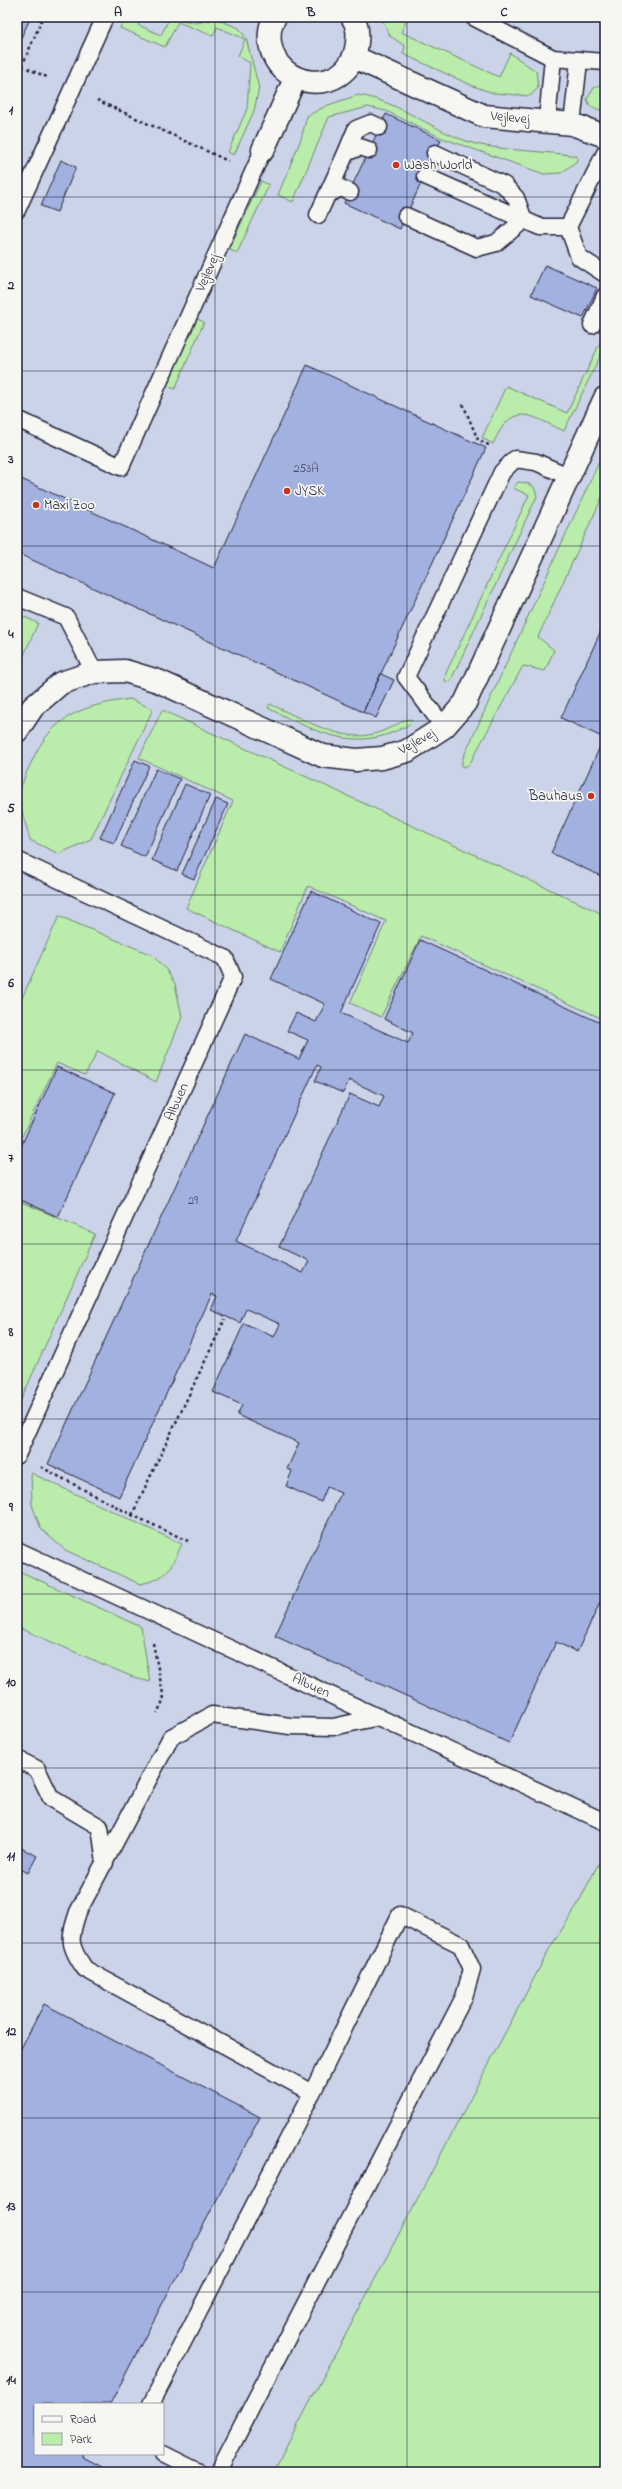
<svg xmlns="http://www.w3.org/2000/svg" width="622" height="2489" font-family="'Indie Flower',sans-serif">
  <rect width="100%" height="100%" fill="#dde1ed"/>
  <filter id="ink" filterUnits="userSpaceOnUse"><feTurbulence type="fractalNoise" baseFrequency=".025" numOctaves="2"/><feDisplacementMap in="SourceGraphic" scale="8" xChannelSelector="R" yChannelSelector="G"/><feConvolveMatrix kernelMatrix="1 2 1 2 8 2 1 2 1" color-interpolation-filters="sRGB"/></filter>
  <g filter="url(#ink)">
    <!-- built -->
    <path fill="#cbd3e9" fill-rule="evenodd" d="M 17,17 L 605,17 L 605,2472 L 17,2472 ZM 35,2404 L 163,2404 L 163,2454 L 35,2454 Z"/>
    <!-- green -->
    <path fill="#baecac" stroke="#6e8774" d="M 125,17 L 141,17 L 138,25 L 161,35 L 170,17 L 196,23 L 216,19 L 239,28 L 246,38 L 259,88 L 254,111 L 234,155 L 228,152 L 247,109 L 250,63 L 238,56 L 245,39 L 217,27 L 213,36 L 178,22 L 165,47 L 120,28 Z
      M 381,17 L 408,17 L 401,32 L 499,77 L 510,53 L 536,71 L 538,88 L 530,96 L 493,93 L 473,86 L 403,54 L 405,46 L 390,36 Z
      M 605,83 L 605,112 L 590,106 L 587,99 L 594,88 Z
      M 358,95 C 400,101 435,133 476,144 C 506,151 546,151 577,156 L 577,161 L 561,173 L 544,174 L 442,138 L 386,111 L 368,107 L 329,117 L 293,202 L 278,195 L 301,139 L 307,116 L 328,105 Z
      M 261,181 L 269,185 L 237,253 L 230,250 L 231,245 Z
      M 195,318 L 204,322 L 175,389 L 166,385 Z
      M 605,332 L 605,346 L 564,431 C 529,415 513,400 493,444 L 482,438 L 506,386 L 567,413 Z
      M 605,449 L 605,491 L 538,637 L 554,650 L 545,671 L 523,666 L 469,765 L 462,767 L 462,760 Z
      M 518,482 L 527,483 L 534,487 L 537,496 L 451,680 L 448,682 L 445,681 L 446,673 L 529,495 L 513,488 Z
      M 20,615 L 38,623 L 17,671 L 17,617 Z
      M 130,699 L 153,709 L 91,839 L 59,854 L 30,840 C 27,827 20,809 20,795 C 21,784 26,773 31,763 C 52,715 82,706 130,699 Z
      M 270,704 C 297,716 338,741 369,735 C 381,733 394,726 405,720 L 411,719 L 412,721 C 407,727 400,729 394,732 C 349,751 308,728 268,708 Z
      M 162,710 L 605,915 L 605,1020 L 421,936 L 381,1017 L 350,1003 L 386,921 L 308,886 L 280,952 L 186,908 L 233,801 L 139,758 Z
      M 59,916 L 152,955 L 165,968 L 175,984 L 182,1017 L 156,1082 L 98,1051 L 85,1075 L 57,1063 L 17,1147 L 17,1009 Z
      M 17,1200 L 95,1234 L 17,1409 Z
      M 31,1473 L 182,1544 C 171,1568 167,1579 140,1584 L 65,1550 L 41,1529 L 32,1505 Z
      M 17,1570 L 141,1627 L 150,1682 L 135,1678 L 17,1627 Z
      M 605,1851 L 605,2472 L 273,2472 L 551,1946 L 574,1911 Z"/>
    <!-- building -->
    <path fill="#a2b1e0" stroke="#22223b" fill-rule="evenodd" d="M 17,17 L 31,17 L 17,46 Z
      M 386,114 L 441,140 L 400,229 L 344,203 Z
      M 61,160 L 76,167 L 57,212 L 41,206 Z
      M 545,265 L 597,288 L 583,318 L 531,295 Z
      M 307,365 L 486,448 L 363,712 L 17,553 L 17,477 L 214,568 Z
      M 605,622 L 605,878 L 551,853 L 604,738 L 561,718 Z
      M 381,674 L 394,680 L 376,718 L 363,712 Z
      M 135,760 L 149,766 L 114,843 L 100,838 Z
      M 156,769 L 180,779 L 145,857 L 121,846 Z
      M 185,784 L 210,795 L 177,871 L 152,860 Z
      M 216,799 L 228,804 L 194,879 L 182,874 Z
      M 311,891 L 381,924 L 341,1013 L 408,1043 L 413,1033 L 384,1019 L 420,940 L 605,1025 L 605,1592 L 577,1652 L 556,1642 L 509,1743 L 275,1636 L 341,1493 L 327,1487 L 321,1502 L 286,1486 L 292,1471 L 287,1469 L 299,1443 L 237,1415 L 242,1405 L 213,1392 L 244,1323 L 274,1337 L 280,1324 L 246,1309 L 240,1323 L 211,1310 L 217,1296 L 212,1294 L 119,1497 L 48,1464 L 245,1034 L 299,1059 L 308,1040 L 287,1031 L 296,1013 L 316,1022 L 325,1004 L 271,979 ZM 317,1065 L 321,1067 L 315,1081 L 343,1093 L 349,1080 L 384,1096 L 379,1107 L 350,1094 L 279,1247 L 309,1261 L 303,1273 L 236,1241 Z
      M 57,1067 L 115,1093 L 58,1217 L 17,1198 L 17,1155 Z
      M 17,1846 L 37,1856 L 28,1873 L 17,1867 Z
      M 44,2004 L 260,2117 L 110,2404 L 35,2404 L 35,2454 L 84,2454 L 83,2457 L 112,2472 L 17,2472 L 17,2056 Z"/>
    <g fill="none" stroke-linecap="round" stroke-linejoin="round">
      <defs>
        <path id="lane" d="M 473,17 L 553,58 L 605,62
          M 547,121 L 553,58
          M 572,124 L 579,61
          M 346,153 L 356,129 L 371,123 L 379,127
          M 605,153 L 568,227 L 579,257 L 605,274
          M 425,176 L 540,227 L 568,227
          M 328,194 L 341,188 L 350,192
          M 17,210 L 105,17
          M 318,215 L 346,153 L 360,147 L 369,150
          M 406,216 L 477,248 L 496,243 L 524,220 L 516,198 L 504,185 L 435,153
          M 592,325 L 605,296
          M 17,419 L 121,467 L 263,150
          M 17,597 L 66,617 L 94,672
          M 444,727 L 406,677 L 502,472 L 515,459 L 536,462 L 570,477
          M 17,860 L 225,958 L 233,977 L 17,1455
          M 17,1550 L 605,1822
          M 17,1759 L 37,1769 L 51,1798 L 100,1827 L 105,1863
          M 312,2093 L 85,1969 C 68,1945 69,1939 78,1912 L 171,1737 L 212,1715 L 290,1726 L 333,1727 L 379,1717
          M 151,2404 L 312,2093 L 400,1915 L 461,1945 L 472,1969 L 464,1997 L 218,2472
          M 163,2454 L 199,2472"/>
        <path id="street" d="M 275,17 C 270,24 269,35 270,43 C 277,91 346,96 356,49 C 358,39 359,26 352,17
          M 354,57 L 484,116 L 572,124 L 605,136
          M 263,150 L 295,79
          M 17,731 L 33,707 L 61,683 L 94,672 L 125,671 L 158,681 L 323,756 L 356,760 L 382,758 L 407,751 L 444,727 L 465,703 L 605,398"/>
      </defs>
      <!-- lane casing -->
      <use href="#lane" stroke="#22223b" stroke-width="19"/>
      <!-- street casing -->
      <use href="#street" stroke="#22223b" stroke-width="25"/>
      <!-- path -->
      <path stroke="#22223b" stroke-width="2.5" stroke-dasharray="3 3" stroke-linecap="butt" d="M 22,66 L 43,17
        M 17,77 L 22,66 L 49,78
        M 97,100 L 228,161
        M 463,404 L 478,440 L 491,446
        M 41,1467 L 132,1515 L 188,1541
        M 132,1515 L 225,1319
        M 153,1643 L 164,1699 L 157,1713"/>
      <!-- lane -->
      <use href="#lane" stroke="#f6f6f2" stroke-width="16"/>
      <!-- street -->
      <use href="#street" stroke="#f6f6f2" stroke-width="22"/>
    </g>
  </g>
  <!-- grid -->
  <path fill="none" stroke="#22223b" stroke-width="1" stroke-opacity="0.55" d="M 215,17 L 215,2472M 407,17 L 407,2472M 17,197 L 605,197M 17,371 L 605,371M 17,546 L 605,546M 17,721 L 605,721M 17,895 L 605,895M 17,1070 L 605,1070M 17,1244 L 605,1244M 17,1419 L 605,1419M 17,1594 L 605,1594M 17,1768 L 605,1768M 17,1943 L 605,1943M 17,2118 L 605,2118M 17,2292 L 605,2292"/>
  <!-- markers -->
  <g fill="#c8321e" stroke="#f6f6f2" stroke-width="1.5">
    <circle cx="396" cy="165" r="4"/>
    <circle cx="287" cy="491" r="4"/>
    <circle cx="36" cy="505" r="4"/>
    <circle cx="591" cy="796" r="4"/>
  </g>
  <g text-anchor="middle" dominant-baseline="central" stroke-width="3.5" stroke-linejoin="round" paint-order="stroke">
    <!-- number labels -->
    <g font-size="12" fill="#424664">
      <text x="306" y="469">253A</text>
      <text x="193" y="1201">29</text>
    </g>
    <!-- street labels -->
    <g font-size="14" fill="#22223b" stroke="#f6f6f2">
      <text transform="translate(510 118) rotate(5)">Vejlevej</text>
      <text transform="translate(208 273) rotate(-66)">Vejlevej</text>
      <text transform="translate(417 742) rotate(-29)">Vejlevej</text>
      <text transform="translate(177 1102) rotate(-66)">Albuen</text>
      <text transform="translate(311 1686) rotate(25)">Albuen</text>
    </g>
    <!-- poi labels -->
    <g font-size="14" fill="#22223b" stroke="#f6f6f2" text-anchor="start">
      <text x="404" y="165">Wash World</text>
      <text x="295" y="491">JYSK</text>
      <text x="44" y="505">Maxi Zoo</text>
      <text x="583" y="796" text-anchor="end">Bauhaus</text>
    </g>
  </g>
  <!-- margin -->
  <rect width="622" height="2489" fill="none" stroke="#f6f6f2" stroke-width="44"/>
  <!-- legend -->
  <rect x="34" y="2403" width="130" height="52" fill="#f6f6f2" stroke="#a1a1a9"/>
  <rect x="42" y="2416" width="20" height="6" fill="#f6f6f2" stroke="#a1a1a9"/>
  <text x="70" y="2423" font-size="12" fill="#22223b">Road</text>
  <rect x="42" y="2433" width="20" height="12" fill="#baecac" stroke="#a1a1a9"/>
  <text x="70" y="2443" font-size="12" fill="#22223b">Park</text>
  <rect x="22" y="22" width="578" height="2445" fill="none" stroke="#22223b" stroke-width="1.5"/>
  <g font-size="13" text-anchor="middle" font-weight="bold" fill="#22223b">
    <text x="118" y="16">A</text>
    <text x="311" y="16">B</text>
    <text x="504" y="16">C</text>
    <text x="11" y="114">1</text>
    <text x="11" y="289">2</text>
    <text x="11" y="463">3</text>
    <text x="11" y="638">4</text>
    <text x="11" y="812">5</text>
    <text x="11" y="987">6</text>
    <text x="11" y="1162">7</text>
    <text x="11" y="1336">8</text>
    <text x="11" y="1511">9</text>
    <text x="11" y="1686">10</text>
    <text x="11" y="1860">11</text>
    <text x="11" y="2035">12</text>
    <text x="11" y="2210">13</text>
    <text x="11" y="2384">14</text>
  </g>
</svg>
